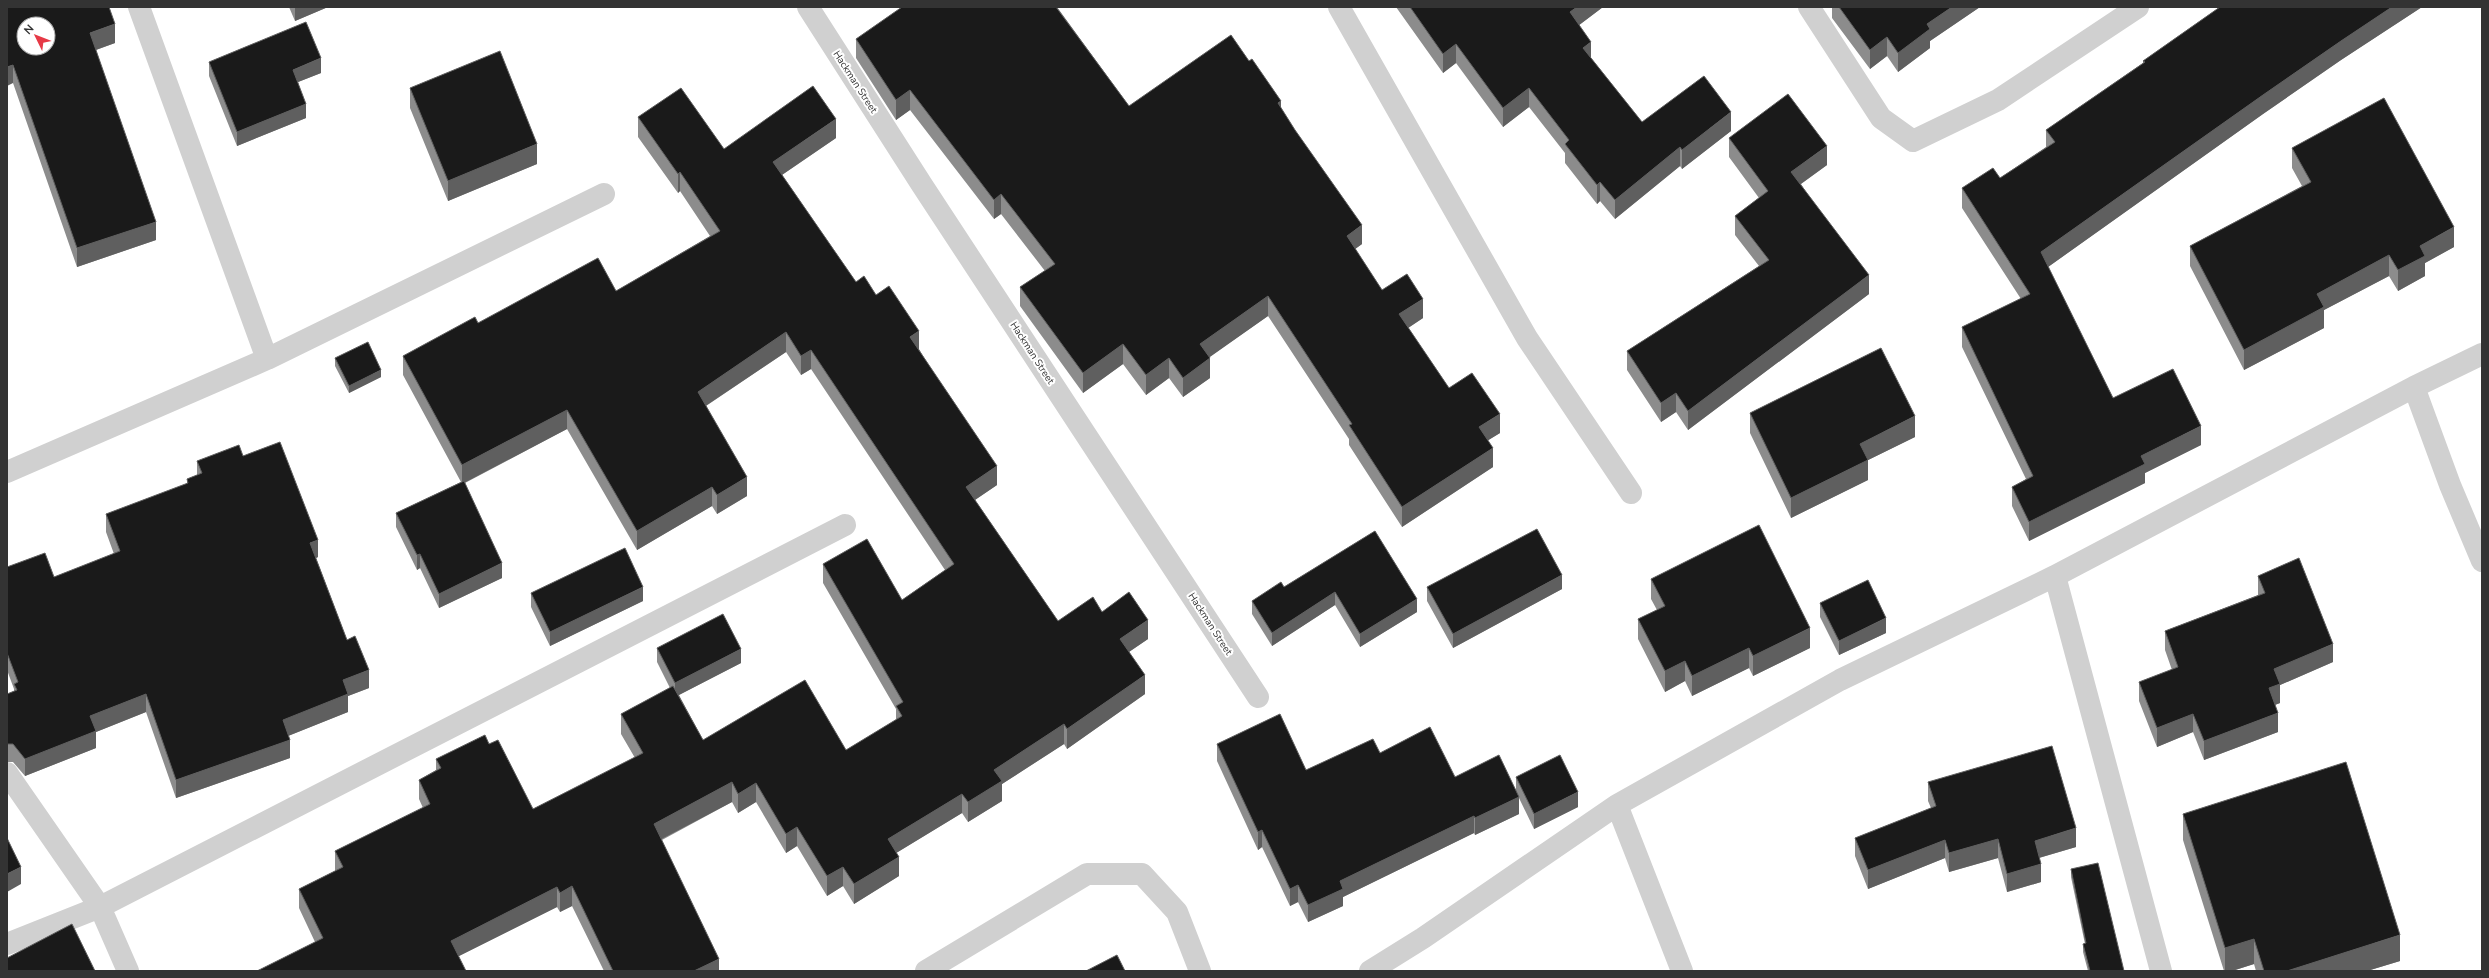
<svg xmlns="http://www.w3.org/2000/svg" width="2489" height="978" font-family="'Nunito Sans',sans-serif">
  <rect width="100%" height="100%" fill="#fff"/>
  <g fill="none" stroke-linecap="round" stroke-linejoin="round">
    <!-- street -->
    <path stroke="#d0d0d0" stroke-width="22" d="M 139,7 L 267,359
      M 808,7 L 922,185 L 1258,697
      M 1339,7 L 1527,338 L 1631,493
      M 1809,7 L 1881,118 L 1913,141 L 1998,100 L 2138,7
      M 2414,387 L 2450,485 L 2482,561
      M 7,472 L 267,359 L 604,194
      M 2055,576 L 2161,971
      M 7,773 L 100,907 L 128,971
      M 1617,805 L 1682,971
      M 7,944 L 100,907 L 845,525
      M 926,971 L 1087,874 L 1142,874 L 1177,912 L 1200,971
      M 1370,971 L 1423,938 L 1617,805 L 1840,680 L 2055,576 L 2414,387 L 2482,354"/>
  </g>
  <!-- wall -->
  <path fill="#8c8c8c" d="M 7,7 L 115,43 L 96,50 L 156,240 L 77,267 L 13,83 Z
    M 289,7 L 328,7 L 295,21 Z
    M 1057,7 L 1129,106 L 1281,108 L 1362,244 L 1355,249 L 1382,290 L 1423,318 L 1408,328 L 1449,388 L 1500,433 L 1488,440 L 1493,467 L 1402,527 L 1349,445 L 1349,439 L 1268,316 L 1209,357 L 1210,378 L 1183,397 L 1169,378 L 1146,395 L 1123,364 L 1083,393 L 1020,306 L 1020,287 L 1045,271 L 1001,214 L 994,219 L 910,110 L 896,120 L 856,58 L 856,39 Z
    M 1396,7 L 1603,7 L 1579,25 L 1591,58 L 1642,122 L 1731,131 L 1682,169 L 1680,166 L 1615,219 L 1600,201 L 1597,204 L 1565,163 L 1565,153 L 1529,107 L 1503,127 L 1456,63 L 1443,73 Z
    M 1832,7 L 1980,7 L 1930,41 L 1930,48 L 1898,72 L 1887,56 L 1870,69 L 1832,18 Z
    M 2217,7 L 2422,7 L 2341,60 L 2263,114 L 2048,267 L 2113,398 L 2201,445 L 2145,473 L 2145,483 L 2029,541 L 2012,506 L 2012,487 L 2026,479 L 1962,347 L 1962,327 L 2021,299 L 1962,208 L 1962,188 L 2000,178 L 2046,147 L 2046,130 L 2143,63 L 2143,61 L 2217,9 Z
    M 209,62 L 321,73 L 298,82 L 306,118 L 237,146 L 209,76 Z
    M 410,88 L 537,164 L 448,201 L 410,108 Z
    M 638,117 L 724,149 L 836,138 L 782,175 L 856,282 L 876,295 L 919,349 L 997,485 L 975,500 L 1058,621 L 1102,612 L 1148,639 L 1129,652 L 1145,694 L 1067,749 L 1064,744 L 1002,784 L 1002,801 L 968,822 L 962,813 L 896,853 L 899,876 L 854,904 L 843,886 L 827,896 L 797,846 L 786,853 L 756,802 L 738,813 L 732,802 L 662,840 L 719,971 L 604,971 L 572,906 L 560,912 L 557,907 L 459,956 L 315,942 L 299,908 L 299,889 L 335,871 L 335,851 L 423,808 L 419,799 L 419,780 L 436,770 L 436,759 L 489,744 L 533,809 L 635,758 L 621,734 L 621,714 L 670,688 L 657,662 L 657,648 L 741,663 L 679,695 L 703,740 L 846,750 L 896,720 L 896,709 L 823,583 L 823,564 L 902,600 L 945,570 L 811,369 L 801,375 L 786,352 L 706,406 L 747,496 L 717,514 L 712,506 L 637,550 L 567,429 L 465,483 L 502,578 L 439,608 L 420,568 L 417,570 L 396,527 L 396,513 L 461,482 L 403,375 L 403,356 L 478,323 L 616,291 L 710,236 L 680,191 L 678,193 L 638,137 Z
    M 1729,138 L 1827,165 L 1801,184 L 1869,294 L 1688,430 L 1676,412 L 1661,422 L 1627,370 L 1627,351 L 1759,266 L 1735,235 L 1735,216 L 1759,198 L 1729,157 Z
    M 2292,148 L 2454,247 L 2425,263 L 2425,276 L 2398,291 L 2389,276 L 2324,310 L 2324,328 L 2244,370 L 2190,266 L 2190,246 L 2302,186 L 2292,168 Z
    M 335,358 L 381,377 L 349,393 L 335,366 Z
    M 1750,413 L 1915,437 L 1868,460 L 1868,480 L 1791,518 L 1750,433 Z
    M 243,456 L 318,557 L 316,558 L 347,640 L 369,688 L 348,696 L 348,712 L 288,736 L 290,758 L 176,798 L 146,712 L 96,732 L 96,748 L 25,776 L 13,762 L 7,762 L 7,694 L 14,691 L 14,689 L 7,670 L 7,567 L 54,577 L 114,554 L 106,532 L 106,514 L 187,484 L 187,479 L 197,475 L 197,461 Z
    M 1375,531 L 1417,612 L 1360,647 L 1335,605 L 1272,646 L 1252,614 L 1252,601 L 1284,587 Z
    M 2258,576 L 2333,662 L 2280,685 L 2280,703 L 2275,705 L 2278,732 L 2204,760 L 2193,732 L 2157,747 L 2139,701 L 2139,682 L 2172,670 L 2165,650 L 2165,631 L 2258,595 Z
    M 1651,579 L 1810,648 L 1753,676 L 1749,668 L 1692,696 L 1685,681 L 1665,692 L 1638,639 L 1638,619 L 1657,610 L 1651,599 Z
    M 1427,587 L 1562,589 L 1453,648 L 1427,601 Z
    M 531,593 L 643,601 L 550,646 L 531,607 Z
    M 1820,603 L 1886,633 L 1839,655 L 1820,617 Z
    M 1217,744 L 1306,770 L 1380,753 L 1455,777 L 1516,789 L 1516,777 L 1578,807 L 1534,829 L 1519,798 L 1519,814 L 1475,835 L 1474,833 L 1343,897 L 1343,906 L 1308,922 L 1298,902 L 1290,906 L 1262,847 L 1258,850 L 1217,761 Z
    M 1928,782 L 2076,847 L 2039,858 L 2041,882 L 2007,892 L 1998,858 L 1949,872 L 1945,858 L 1868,889 L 1855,856 L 1855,838 L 1931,808 L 1928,801 Z
    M 2183,814 L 2400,961 L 2367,971 L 2256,971 L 2254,964 L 2232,971 L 2224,971 L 2183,840 Z
    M 2071,869 L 2124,971 L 2088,971 L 2083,952 L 2083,944 L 2085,944 L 2071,877 Z"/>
  <!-- shaded-wall -->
  <path fill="#5f5f5f" d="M 295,7 L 328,7 L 295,21 Z
    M 1577,7 L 1603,7 L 1570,32 L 1570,12 Z
    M 1952,7 L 1980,7 L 1930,41 L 1930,48 L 1898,72 L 1898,53 L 1927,24 Z
    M 2392,7 L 2422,7 L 2341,60 L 2263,114 L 2041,272 L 2041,252 L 2263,95 L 2341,41 Z
    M 115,24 L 115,43 L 90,52 L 90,33 Z
    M 1887,37 L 1887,56 L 1870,69 L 1870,50 Z
    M 1591,42 L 1591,61 L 1583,48 Z
    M 1456,44 L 1456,63 L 1443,73 L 1443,54 Z
    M 321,58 L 321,73 L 293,84 L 293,70 Z
    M 13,65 L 13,83 L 7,86 L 7,67 Z
    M 1529,88 L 1529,107 L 1503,127 L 1503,108 Z
    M 910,90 L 910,110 L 896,120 L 896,100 Z
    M 1281,101 L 1281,120 L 1278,103 Z
    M 306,104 L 306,118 L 237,146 L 237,132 Z
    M 1731,112 L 1731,131 L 1682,169 L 1682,150 Z
    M 836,119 L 836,138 L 773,181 L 773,162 Z
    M 537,144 L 537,164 L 448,201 L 448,181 Z
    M 1827,146 L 1827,165 L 1791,191 L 1791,172 Z
    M 1680,147 L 1680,166 L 1615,219 L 1615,200 Z
    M 680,172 L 680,191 L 678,193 L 678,174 Z
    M 1600,182 L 1600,201 L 1597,204 L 1597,185 Z
    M 1001,194 L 1001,214 L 994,219 L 994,200 Z
    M 156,222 L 156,240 L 77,267 L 77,248 Z
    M 1362,225 L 1362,244 L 1347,255 L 1347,236 Z
    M 2454,227 L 2454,247 L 2425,263 L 2425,276 L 2398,291 L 2398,270 L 2420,246 Z
    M 2389,255 L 2389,276 L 2324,310 L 2324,328 L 2244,370 L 2244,350 L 2317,294 Z
    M 1869,275 L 1869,294 L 1688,430 L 1688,411 Z
    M 1268,296 L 1268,316 L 1200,364 L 1200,344 Z
    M 1423,299 L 1423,318 L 1399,334 L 1399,314 Z
    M 919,331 L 919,351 L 910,337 Z
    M 786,332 L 786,352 L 698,411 L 698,392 Z
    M 1123,344 L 1123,364 L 1083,393 L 1083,373 Z
    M 811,350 L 811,369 L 801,375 L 801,356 Z
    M 1169,358 L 1169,378 L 1146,395 L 1146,375 Z
    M 1210,358 L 1210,378 L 1183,397 L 1183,378 Z
    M 381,370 L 381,377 L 349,393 L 349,386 Z
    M 1676,393 L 1676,412 L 1661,422 L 1661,403 Z
    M 567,410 L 567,429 L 462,484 L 462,465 Z
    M 1500,414 L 1500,433 L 1479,446 L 1479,427 Z
    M 1915,416 L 1915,437 L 1860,464 L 1860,444 Z
    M 2201,426 L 2201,445 L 2145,473 L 2145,483 L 2029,541 L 2029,522 L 2141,456 Z
    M 1493,448 L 1493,467 L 1402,527 L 1402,507 Z
    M 1868,460 L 1868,480 L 1791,518 L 1791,498 Z
    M 997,466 L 997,485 L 966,506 L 966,487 Z
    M 747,477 L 747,496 L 717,514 L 717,495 Z
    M 712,487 L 712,506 L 637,550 L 637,531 Z
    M 318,540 L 318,557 L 310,561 L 310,543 Z
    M 420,554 L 420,568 L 417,570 L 417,555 Z
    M 502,563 L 502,578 L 439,608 L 439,594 Z
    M 1562,575 L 1562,589 L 1453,648 L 1453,634 Z
    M 643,587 L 643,601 L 550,646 L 550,632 Z
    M 1335,592 L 1335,605 L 1272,646 L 1272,633 Z
    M 1417,599 L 1417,612 L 1360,647 L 1360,634 Z
    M 1886,618 L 1886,633 L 1839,655 L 1839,641 Z
    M 1148,620 L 1148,639 L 1120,658 L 1120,639 Z
    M 1810,628 L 1810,648 L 1753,676 L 1753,656 Z
    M 2333,644 L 2333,662 L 2280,685 L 2280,703 L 2269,707 L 2269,688 L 2274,669 Z
    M 1749,648 L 1749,668 L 1692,696 L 1692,676 Z
    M 741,649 L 741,663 L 675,697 L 675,683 Z
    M 1685,661 L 1685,681 L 1665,692 L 1665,671 Z
    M 369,670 L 369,688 L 348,696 L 348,712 L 283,738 L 283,720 L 343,680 Z
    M 1145,675 L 1145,694 L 1067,749 L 1067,729 Z
    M 146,694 L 146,712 L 96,732 L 96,748 L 25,776 L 25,759 L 90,716 Z
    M 2278,713 L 2278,732 L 2204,760 L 2204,741 Z
    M 2193,714 L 2193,732 L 2157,747 L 2157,728 Z
    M 1064,724 L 1064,744 L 1002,784 L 1002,801 L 968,822 L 968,802 L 994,770 Z
    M 290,740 L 290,758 L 176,798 L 176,780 Z
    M 732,782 L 732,802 L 654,843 L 654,824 Z
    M 756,783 L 756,802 L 738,813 L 738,794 Z
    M 1578,792 L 1578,807 L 1534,829 L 1534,814 Z
    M 962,794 L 962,813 L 888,858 L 888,839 Z
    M 1519,797 L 1519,814 L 1475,835 L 1475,818 Z
    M 1474,816 L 1474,833 L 1343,897 L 1343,906 L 1308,922 L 1308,905 L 1340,881 Z
    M 797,827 L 797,846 L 786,853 L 786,834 Z
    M 2076,828 L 2076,847 L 2035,859 L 2035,841 Z
    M 1262,830 L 1262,847 L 1258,850 L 1258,832 Z
    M 1998,839 L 1998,858 L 1949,872 L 1949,853 Z
    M 1945,840 L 1945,858 L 1868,889 L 1868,870 Z
    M 899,857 L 899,876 L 854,904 L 854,884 Z
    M 2041,864 L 2041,882 L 2007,892 L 2007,874 Z
    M 21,867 L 21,884 L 7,892 L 7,874 Z
    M 843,867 L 843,886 L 827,896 L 827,876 Z
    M 1298,885 L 1298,902 L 1290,906 L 1290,889 Z
    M 572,886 L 572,906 L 560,912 L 560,893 Z
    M 557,887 L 557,907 L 451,960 L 451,941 Z
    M 2400,935 L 2400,961 L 2367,971 L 2287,971 Z
    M 2254,939 L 2254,964 L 2232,971 L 2225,971 L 2225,948 Z
    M 719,959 L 719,971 L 694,971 Z"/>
  <!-- building -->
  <path fill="#1a1a1a" stroke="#5f5f5f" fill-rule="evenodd" d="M 7,7 L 109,7 L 115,24 L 90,33 L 156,222 L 77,248 L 13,65 L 7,67 ZM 24,24 L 48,24 L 48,48 L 24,48 Z
    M 902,7 L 1056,7 L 1129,106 L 1231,35 L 1249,61 L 1252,59 L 1281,101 L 1278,103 L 1295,130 L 1362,225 L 1347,236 L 1382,290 L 1407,274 L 1423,299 L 1399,314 L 1449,388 L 1472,373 L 1500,414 L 1479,427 L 1493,448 L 1402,507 L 1349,425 L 1352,424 L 1268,296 L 1200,344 L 1210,358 L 1183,378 L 1169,358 L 1146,375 L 1123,344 L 1083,373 L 1020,287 L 1055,264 L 1001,194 L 994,200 L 910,90 L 896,100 L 856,39 Z
    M 1410,7 L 1577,7 L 1570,12 L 1591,42 L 1583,48 L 1642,122 L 1704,76 L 1731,112 L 1682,150 L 1680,147 L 1615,200 L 1600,182 L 1597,185 L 1565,144 L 1569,140 L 1529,88 L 1503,108 L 1456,44 L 1443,54 Z
    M 1839,7 L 1952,7 L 1927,24 L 1930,29 L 1898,53 L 1887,37 L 1870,50 Z
    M 2220,7 L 2392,7 L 2341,41 L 2263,95 L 2041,252 L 2113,398 L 2173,369 L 2201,426 L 2141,456 L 2145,464 L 2029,522 L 2012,487 L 2033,476 L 1962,327 L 2030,294 L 1962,188 L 1993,168 L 2000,178 L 2055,142 L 2046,130 L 2145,62 L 2143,61 Z
    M 306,22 L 321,58 L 293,70 L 306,104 L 237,132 L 209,62 Z
    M 500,51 L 537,144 L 448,181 L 410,88 Z
    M 813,86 L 836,119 L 773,162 L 856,282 L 864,276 L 876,295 L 889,286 L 919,331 L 910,337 L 997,466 L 966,487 L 1058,621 L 1093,597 L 1102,612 L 1129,592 L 1148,620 L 1120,639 L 1145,675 L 1067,729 L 1064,724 L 994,770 L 1002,781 L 968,802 L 962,794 L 888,839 L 899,857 L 854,884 L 843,867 L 827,876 L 797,827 L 786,834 L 756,783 L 738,794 L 732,782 L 654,824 L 719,959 L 694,971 L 613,971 L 572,886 L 560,893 L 557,887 L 451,941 L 466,971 L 257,971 L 323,938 L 299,889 L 343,867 L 335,851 L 430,804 L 419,780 L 441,768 L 436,759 L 485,735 L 489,744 L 498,740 L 533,809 L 643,753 L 621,714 L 673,686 L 703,740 L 805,680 L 846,750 L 902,716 L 896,706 L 903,702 L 823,564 L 867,539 L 902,600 L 954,564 L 811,350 L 801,356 L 786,332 L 698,392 L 747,477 L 717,495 L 712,487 L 637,531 L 567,410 L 462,465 L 403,356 L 475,317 L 478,323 L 598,258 L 616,291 L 720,231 L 680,172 L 678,174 L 638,117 L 681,88 L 724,149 Z
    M 1788,94 L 1827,146 L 1791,172 L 1869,275 L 1688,411 L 1676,393 L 1661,403 L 1627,351 L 1769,260 L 1735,216 L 1768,191 L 1729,138 Z
    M 2384,98 L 2454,227 L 2420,246 L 2425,256 L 2398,270 L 2389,255 L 2317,294 L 2324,307 L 2244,350 L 2190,246 L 2311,182 L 2292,148 Z
    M 368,342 L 381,370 L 349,386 L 335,358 Z
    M 1881,348 L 1915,416 L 1860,444 L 1868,460 L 1791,498 L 1750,413 Z
    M 280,442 L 318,540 L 310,543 L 347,640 L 355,636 L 369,670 L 343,680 L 348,694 L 283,720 L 290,740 L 176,780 L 146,694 L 90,716 L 96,731 L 25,759 L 13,744 L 7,744 L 7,694 L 17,690 L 14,684 L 18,682 L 7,653 L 7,567 L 45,553 L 54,577 L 120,551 L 106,514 L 188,483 L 187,479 L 202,473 L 197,461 L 239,445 L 243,456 Z
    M 464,481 L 502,563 L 439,594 L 420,554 L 417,555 L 396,513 Z
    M 1759,525 L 1810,628 L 1753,656 L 1749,648 L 1692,676 L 1685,661 L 1665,671 L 1638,619 L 1665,606 L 1651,579 Z
    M 1537,529 L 1562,575 L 1453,634 L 1427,587 Z
    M 1375,531 L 1417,599 L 1360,634 L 1335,592 L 1272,633 L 1252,601 L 1281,582 L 1284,587 Z
    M 625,548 L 643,587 L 550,632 L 531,593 Z
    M 2299,558 L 2333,644 L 2274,669 L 2280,684 L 2269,688 L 2278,713 L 2204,741 L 2193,714 L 2157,728 L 2139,682 L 2178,667 L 2165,631 L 2265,593 L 2258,576 Z
    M 1868,580 L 1886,618 L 1839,641 L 1820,603 Z
    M 723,614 L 741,649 L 675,683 L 657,648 Z
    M 1280,714 L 1306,770 L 1373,739 L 1380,753 L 1430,727 L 1455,777 L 1499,755 L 1519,797 L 1475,818 L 1474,816 L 1340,881 L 1343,889 L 1308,905 L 1298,885 L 1290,889 L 1262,830 L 1258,832 L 1217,744 Z
    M 2052,746 L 2076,828 L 2035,841 L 2041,864 L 2007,874 L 1998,839 L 1949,853 L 1945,840 L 1868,870 L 1855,838 L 1936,806 L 1928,782 Z
    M 1560,755 L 1578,792 L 1534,814 L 1516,777 Z
    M 2346,762 L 2400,935 L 2287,971 L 2264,971 L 2254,939 L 2225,948 L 2183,814 Z
    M 7,838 L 21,867 L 7,874 Z
    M 2098,863 L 2124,971 L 2090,971 L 2083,944 L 2086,943 L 2071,869 Z
    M 72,924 L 95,971 L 7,971 L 7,958 Z
    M 1117,955 L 1125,971 L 1086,971 Z"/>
  <g text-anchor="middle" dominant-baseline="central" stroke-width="4" stroke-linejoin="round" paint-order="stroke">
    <!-- street labels -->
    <g font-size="10" fill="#333" stroke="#fff">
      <text transform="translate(855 82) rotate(57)">Hackman Street</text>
      <text transform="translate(1032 353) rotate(57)">Hackman Street</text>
      <text transform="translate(1210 624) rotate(57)">Hackman Street</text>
    </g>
  </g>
  <!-- border -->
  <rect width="2489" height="978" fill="none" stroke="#333333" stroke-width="16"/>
  <!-- north arrow -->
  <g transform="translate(36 36) rotate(313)"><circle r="19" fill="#ffffff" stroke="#adadad"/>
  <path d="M0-3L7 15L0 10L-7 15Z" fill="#e63946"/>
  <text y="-6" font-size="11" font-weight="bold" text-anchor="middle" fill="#333333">N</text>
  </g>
</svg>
